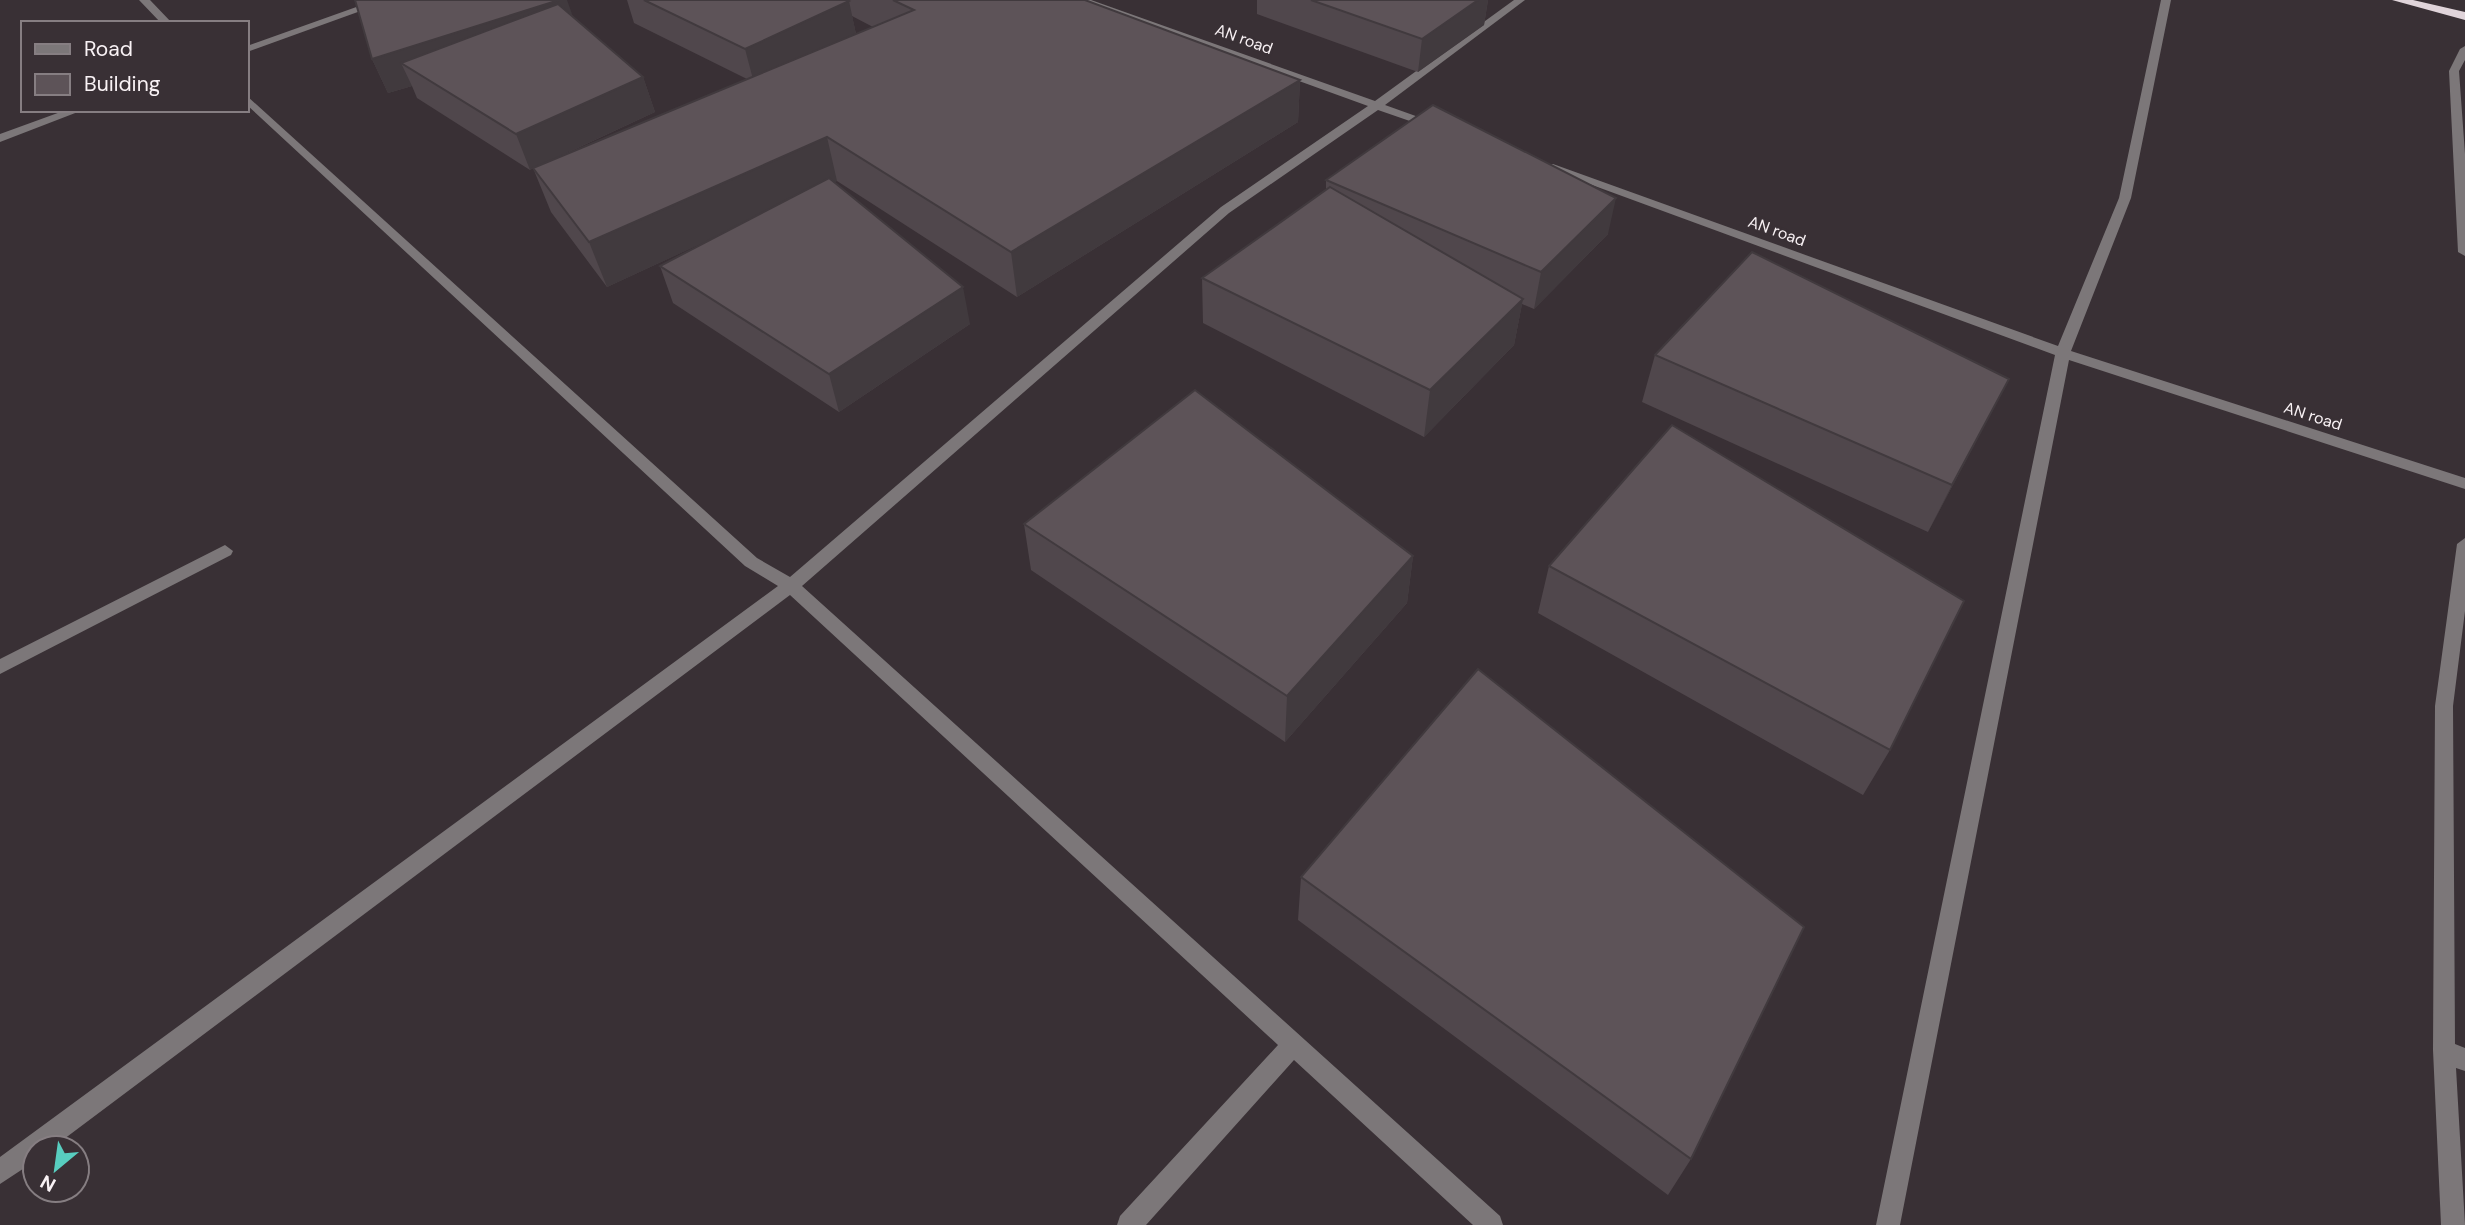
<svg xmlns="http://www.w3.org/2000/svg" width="2465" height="1225" font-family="'DM Sans',sans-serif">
  <rect width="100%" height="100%" fill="#393035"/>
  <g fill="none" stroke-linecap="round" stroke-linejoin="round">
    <!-- minor -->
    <path fill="#7c7779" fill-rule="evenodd" d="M 139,0 L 150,0 L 172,23 L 161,23 Z
      M 376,0 L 391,0 L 247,52 L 247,46 Z
      M 1076,0 L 1091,0 L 1375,101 L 1514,0 L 1525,0 L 1385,105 L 1438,124 L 1438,128 L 1430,128 L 1378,110 L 1229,213 L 802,586 L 1500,1216 L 1503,1225 L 1473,1225 L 1294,1060 L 1146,1225 L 1117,1225 L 1120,1216 L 1278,1045 L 790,595 L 52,1148 L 35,1148 L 35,1161 L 0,1184 L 0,1157 L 778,586 L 745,566 L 247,105 L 247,96 L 757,558 L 790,577 L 1221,207 L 1368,106 Z
      M 2161,0 L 2171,0 L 2131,198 L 2071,351 L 2465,478 L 2465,489 L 2069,360 L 1900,1225 L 1876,1225 L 2055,355 L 1543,167 L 1553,164 L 2058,346 L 2119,198 Z
      M 2465,46 L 2465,60 L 2459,71 L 2465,154 L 2465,256 L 2458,252 L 2449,71 L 2460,49 Z
      M 66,110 L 83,110 L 0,142 L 0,134 Z
      M 2465,538 L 2465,611 L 2453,706 L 2455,1044 L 2465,1048 L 2465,1071 L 2456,1068 L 2465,1225 L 2441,1225 L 2433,1050 L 2435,706 L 2457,544 Z
      M 225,545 L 233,551 L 231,555 L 0,674 L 0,659 Z"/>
    <!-- highway -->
    <path fill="#e0d4da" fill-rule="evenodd" d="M 2392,0 L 2413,0 L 2465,12 L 2465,20 Z"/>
  </g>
  <!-- wall -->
  <path fill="#50474c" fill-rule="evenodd" d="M 627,0 L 1085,0 L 1300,80 L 1298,122 L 1017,297 L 837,181 L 834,182 L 970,324 L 839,412 L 673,303 L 660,266 L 715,237 L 607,287 L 551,212 L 533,168 L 530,170 L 417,98 L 412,86 L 388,93 L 372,59 L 572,16 L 643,77 L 655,112 L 537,167 L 747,79 L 634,23 ZM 852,16 L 873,27 L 856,34 Z
    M 1257,0 L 1488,0 L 1484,25 L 1418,72 L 1257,14 Z
    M 1326,180 L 1608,234 L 1534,309 L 1522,304 L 1514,345 L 1424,437 L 1203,323 L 1202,278 L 1326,190 Z
    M 1655,355 L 2009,379 L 1928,532 L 1642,402 Z
    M 1024,524 L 1413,556 L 1407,603 L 1285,742 L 1031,570 Z
    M 1549,566 L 1890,750 L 1863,795 L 1538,613 Z
    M 1301,877 L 1691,1159 L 1668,1195 L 1298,920 Z"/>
  <!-- shaded-wall -->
  <path fill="#413a3e" d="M 559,0 L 567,0 L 578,31 L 401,63 L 412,86 L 388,93 L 372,59 Z
    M 1478,0 L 1488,0 L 1484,25 L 1418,72 L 1422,39 Z
    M 849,1 L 856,34 L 754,83 L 745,49 Z
    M 643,77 L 655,112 L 530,170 L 516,134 Z
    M 1300,80 L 1298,122 L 1017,297 L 1011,252 Z
    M 827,137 L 837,181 L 607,287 L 589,242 Z
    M 1616,198 L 1608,234 L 1534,309 L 1541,272 Z
    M 963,287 L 970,324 L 839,412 L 829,374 Z
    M 1523,299 L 1514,345 L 1424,437 L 1430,390 Z
    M 2009,379 L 1984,426 L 1928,532 L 1952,485 Z
    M 1413,556 L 1407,603 L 1285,742 L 1287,696 Z"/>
  <!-- building -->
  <path fill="#5d5358" stroke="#413a3e" stroke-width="2" d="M 355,0 L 559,0 L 372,59 Z
    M 644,0 L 847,0 L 849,1 L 745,49 Z
    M 893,0 L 1085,0 L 1300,80 L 1011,252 L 827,137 L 589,242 L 533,168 L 914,10 Z
    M 1311,0 L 1478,0 L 1422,39 Z
    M 558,4 L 643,77 L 516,134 L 401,63 Z
    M 1433,105 L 1616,198 L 1541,272 L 1326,180 Z
    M 829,178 L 963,287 L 829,374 L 660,266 Z
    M 1330,187 L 1523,299 L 1430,390 L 1202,278 Z
    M 1752,252 L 2009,379 L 1952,485 L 1655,355 Z
    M 1195,390 L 1413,556 L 1287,696 L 1024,524 Z
    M 1672,425 L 1964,601 L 1890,750 L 1549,566 Z
    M 1478,669 L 1804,927 L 1691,1159 L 1301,877 Z"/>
  <g text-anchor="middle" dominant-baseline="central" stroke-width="5" stroke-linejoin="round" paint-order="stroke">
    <!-- far-street labels -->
    <g font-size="16" fill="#f9f2f5" stroke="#393035">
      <text transform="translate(1244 39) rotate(20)">AN road</text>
      <text transform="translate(1777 231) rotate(20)">AN road</text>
      <text transform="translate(2313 416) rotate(18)">AN road</text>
    </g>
  </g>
  <!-- legend -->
  <rect x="21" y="21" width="228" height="91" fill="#393035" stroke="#867e82" stroke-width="2"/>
  <rect x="35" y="44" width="35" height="10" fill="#7c7779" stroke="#867e82" stroke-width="2"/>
  <text x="84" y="56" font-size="21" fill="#f9f2f5">Road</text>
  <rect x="35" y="74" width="35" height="21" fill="#5d5358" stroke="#867e82" stroke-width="2"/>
  <text x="84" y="91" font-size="21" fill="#f9f2f5">Building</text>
  <!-- north arrow -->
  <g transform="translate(56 1169) rotate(209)"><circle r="33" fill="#393035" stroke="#867e82" stroke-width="2"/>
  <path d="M0-5L12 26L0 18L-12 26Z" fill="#58cec0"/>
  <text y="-10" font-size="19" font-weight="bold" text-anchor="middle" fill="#f9f2f5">N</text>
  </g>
</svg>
